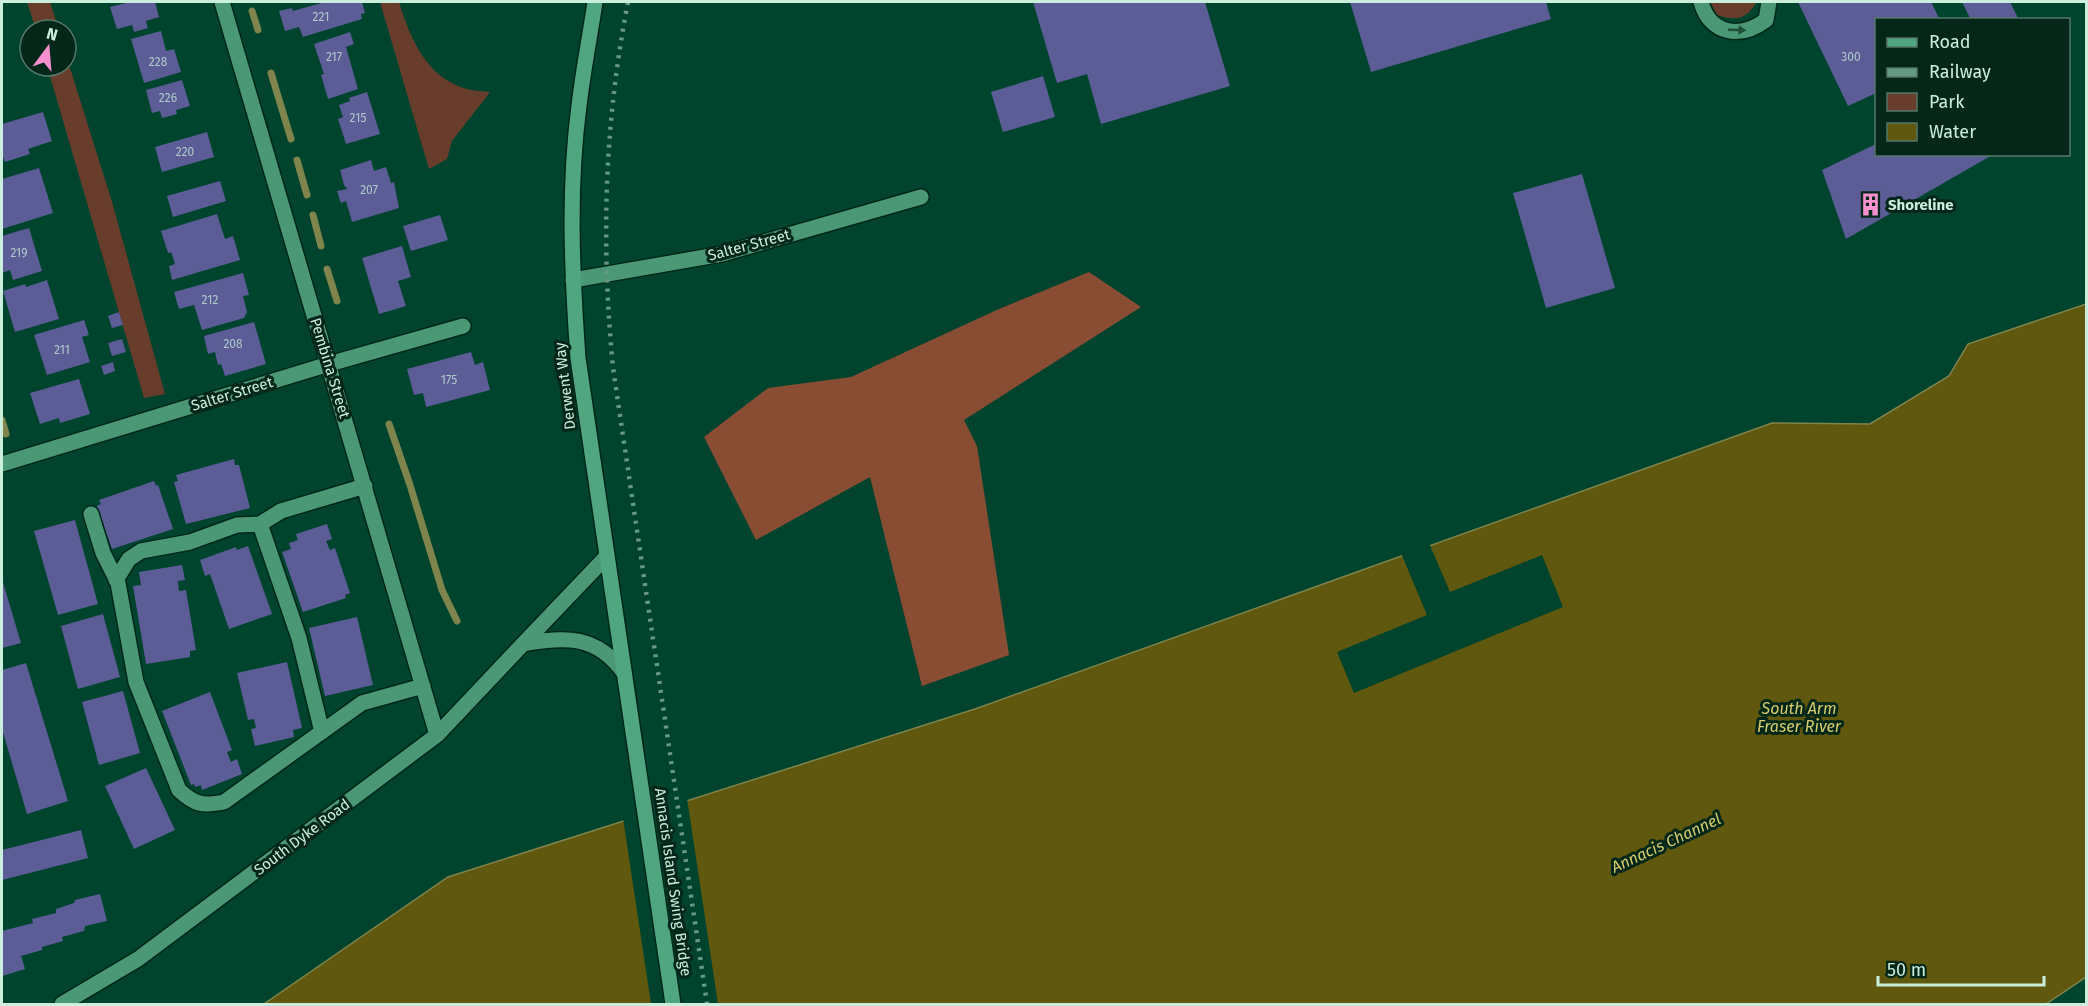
<svg xmlns="http://www.w3.org/2000/svg" width="2088" height="1006" font-family="'Fira Sans',sans-serif">
  <rect width="100%" height="100%" fill="#00442e"/>
  <!-- green -->
  <path fill="#693d2b" d="M 27,2 L 50,2 L 59,30 L 36,30 Z
    M 380,2 L 399,2 C 410,38 427,79 467,89 C 474,91 483,91 490,92 L 452,141 L 447,159 L 429,169 Z
    M 1710,2 L 1756,2 L 1756,3 C 1746,20 1735,21 1717,15 Z
    M 66,55 L 112,202 L 165,394 L 144,398 L 142,391 L 47,66 L 66,66 Z"/>
  <!-- forest -->
  <path fill="#894d34" d="M 1089,272 L 1141,307 L 964,420 L 977,446 L 1009,655 L 922,686 L 870,477 L 756,540 L 704,437 L 768,388 L 851,377 L 999,309 Z"/>
  <!-- water -->
  <path fill="#5f580e" stroke="#7f854c" stroke-width="1.5" d="M 2086,304 L 2086,977 L 2046,1004 L 264,1004 L 448,877 L 975,709 L 1772,423 L 1870,424 L 1949,376 L 1968,344 Z"/>
  <!-- pier -->
  <path fill="#00442e" d="M 1429,543 L 1450,592 L 1542,555 L 1563,607 L 1354,693 L 1337,652 L 1427,615 L 1401,553 Z
    M 687,798 L 718,1004 L 651,1004 L 623,818 Z"/>
  <g fill="none" stroke-linecap="round" stroke-linejoin="round">
    <!-- stream -->
    <path stroke="#7f854c" stroke-width="7" d="M 252,11 L 258,30
      M 271,73 L 291,139
      M 297,160 L 307,195
      M 313,215 L 321,246
      M 327,269 L 337,301
      M 2,420 L 6,434
      M 389,424 L 410,485 L 442,590 L 457,621"/>
  </g>
  <!-- building -->
  <path fill="#5c5c96" d="M 130,2 L 155,2 L 159,17 L 146,21 L 148,28 L 134,32 L 132,25 L 117,29 L 110,7 Z
    M 325,2 L 362,2 L 365,13 L 361,14 L 362,19 L 303,37 L 299,27 L 285,31 L 279,11 L 292,8 L 293,11 Z
    M 1033,2 L 1205,2 L 1230,86 L 1101,124 L 1087,74 L 1057,83 Z
    M 1350,2 L 1546,2 L 1551,19 L 1371,72 Z
    M 1798,2 L 1931,2 L 1940,20 L 1876,20 L 1876,97 L 1874,94 L 1848,106 Z
    M 1962,2 L 2010,2 L 2019,20 L 1971,20 Z
    M 161,31 L 166,51 L 174,49 L 181,72 L 144,83 L 131,39 Z
    M 350,32 L 354,44 L 346,47 L 358,89 L 328,99 L 321,75 L 324,74 L 314,44 Z
    M 1043,76 L 1055,117 L 1003,132 L 991,92 Z
    M 182,80 L 190,106 L 176,110 L 177,114 L 162,118 L 160,111 L 152,113 L 146,90 Z
    M 367,92 L 380,134 L 346,144 L 338,119 L 343,117 L 339,105 L 350,101 L 349,98 Z
    M 43,112 L 52,141 L 28,149 L 30,154 L 5,162 L 3,157 L 2,157 L 2,124 Z
    M 207,132 L 214,157 L 162,172 L 155,147 Z
    M 1876,144 L 1876,154 L 1994,154 L 1846,239 L 1822,170 Z
    M 371,160 L 374,171 L 386,167 L 391,183 L 394,182 L 399,208 L 352,222 L 346,201 L 341,203 L 337,191 L 347,189 L 344,185 L 340,170 Z
    M 39,168 L 53,213 L 2,229 L 2,179 Z
    M 1582,174 L 1615,288 L 1546,308 L 1513,193 Z
    M 220,181 L 226,201 L 173,217 L 167,196 Z
    M 217,214 L 225,239 L 233,236 L 240,260 L 172,280 L 169,266 L 175,264 L 171,252 L 168,253 L 161,231 Z
    M 440,215 L 448,240 L 411,251 L 403,226 Z
    M 29,228 L 42,271 L 13,280 L 10,270 L 2,273 L 2,236 Z
    M 402,246 L 411,277 L 398,281 L 406,306 L 379,314 L 362,258 Z
    M 243,273 L 249,295 L 243,296 L 247,312 L 244,318 L 202,330 L 194,305 L 179,309 L 174,292 Z
    M 47,280 L 59,319 L 15,332 L 3,291 L 25,284 L 26,287 Z
    M 119,312 L 123,325 L 112,328 L 108,316 Z
    M 84,320 L 89,335 L 82,337 L 90,362 L 47,375 L 34,335 Z
    M 254,322 L 266,364 L 225,376 L 221,364 L 218,365 L 215,352 L 208,354 L 204,336 Z
    M 122,339 L 126,352 L 112,356 L 108,343 Z
    M 471,352 L 475,365 L 483,362 L 490,390 L 426,407 L 423,393 L 414,395 L 407,369 Z
    M 113,362 L 115,371 L 104,375 L 101,366 Z
    M 79,379 L 90,414 L 60,423 L 59,418 L 40,424 L 30,393 Z
    M 234,459 L 235,465 L 239,465 L 250,508 L 186,524 L 174,482 L 178,481 L 176,475 Z
    M 154,481 L 156,486 L 158,485 L 173,529 L 112,549 L 97,506 L 101,504 L 99,500 Z
    M 75,520 L 98,604 L 58,615 L 34,531 Z
    M 327,524 L 332,539 L 326,541 L 330,550 L 335,548 L 350,593 L 345,595 L 346,598 L 303,612 L 282,552 L 291,549 L 289,543 L 298,540 L 296,534 Z
    M 248,546 L 272,614 L 229,629 L 210,574 L 205,576 L 200,560 L 236,547 L 237,550 Z
    M 182,565 L 185,580 L 178,581 L 179,591 L 186,590 L 196,650 L 190,651 L 190,657 L 146,664 L 133,586 L 141,585 L 139,572 Z
    M 2,579 L 21,643 L 2,648 Z
    M 103,614 L 120,677 L 78,689 L 61,626 Z
    M 357,617 L 373,685 L 325,696 L 309,628 Z
    M 287,662 L 302,728 L 293,730 L 294,737 L 255,746 L 251,729 L 256,728 L 254,719 L 248,720 L 237,673 Z
    M 26,663 L 68,801 L 27,814 L 2,729 L 2,670 Z
    M 123,691 L 140,753 L 99,765 L 82,702 Z
    M 210,692 L 232,750 L 227,752 L 231,762 L 237,759 L 242,774 L 202,790 L 201,785 L 195,787 L 194,784 L 191,785 L 162,711 Z
    M 146,768 L 175,830 L 134,849 L 105,786 Z
    M 81,830 L 88,858 L 2,880 L 2,850 Z
    M 100,894 L 107,921 L 85,926 L 84,931 L 62,937 L 63,941 L 42,947 L 42,950 L 21,956 L 25,969 L 2,976 L 2,931 L 33,923 L 32,919 L 56,913 L 56,909 L 74,903 L 75,900 Z"/>
  <g fill="none" stroke-linecap="round" stroke-linejoin="round">
    <defs>
      <path id="minor" d="M 222,2 L 437,735
        M 1701,2 C 1710,35 1741,39 1766,20 L 1769,2
        M 573,280 L 722,254 L 921,197
        M 2,464 L 329,364 L 463,326
        M 91,514 L 103,553 L 118,583 L 136,682 L 179,790 C 195,805 203,806 224,802 L 362,703 L 423,686
        M 260,524 L 299,638 L 322,732
        M 607,556 L 523,644 C 565,636 597,635 624,673
        M 116,580 L 129,559 L 141,551 L 190,542 L 237,525 L 260,524 L 281,511 L 365,486
        M 62,1004 L 138,959 L 437,735 L 523,644"/>
      <path id="major" d="M 595,2 C 590,36 583,71 579,106 C 568,189 572,274 578,358 L 673,1004"/>
    </defs>
    <!-- minor casing -->
    <use href="#minor" stroke="#002818" stroke-width="18"/>
    <!-- major casing -->
    <use href="#major" stroke="#002818" stroke-width="18"/>
    <!-- minor -->
    <use href="#minor" stroke="#4b9876" stroke-width="15"/>
    <!-- major -->
    <use href="#major" stroke="#50a680" stroke-width="15"/>
    <!-- rail -->
    <path stroke="#659985" stroke-width="4.5" stroke-dasharray="3 6" stroke-linecap="butt" d="M 628,2 C 604,125 601,243 613,368 L 707,1004"/>
  </g>
  <!-- one-way arrows -->
  <defs><path id="oneway-solid" d="M-6-.8H1V-3.2L6.5 0L1 3.2V.8H-6Z" transform="scale(1.5)"/></defs>
  <use fill="#1e4f3a" href="#oneway-solid" transform="translate(1737 30) rotate(2)"/>
  <!-- icons -->
  <defs>
    <symbol id="building-bare" viewBox="-9 -9 18 18"><path d="M-4-6H4V6H1V3H-1V6H-4ZM-2.5-4.3h1.7v1.8h-1.7ZM.8-4.3h1.7v1.8H.8ZM-2.5-1h1.7V.8h-1.7ZM.8-1h1.7V.8H.8Z" fill="#f690cf" stroke="#05271a" stroke-width="2.5" paint-order="stroke"/></symbol>
  </defs>
  <g fill-rule="evenodd">
    <use href="#building-bare" x="1854" y="188" width="33" height="33"/>
  </g>
  <g text-anchor="middle" dominant-baseline="central" stroke-width="6" stroke-linejoin="round" paint-order="stroke">
    <!-- number labels -->
    <g font-size="12" fill="#aecaca">
      <text x="321" y="17">221</text>
      <text x="334" y="57">217</text>
      <text x="1851" y="57">300</text>
      <text x="158" y="62">228</text>
      <text x="168" y="98">226</text>
      <text x="358" y="118">215</text>
      <text x="185" y="152">220</text>
      <text x="369" y="190">207</text>
      <text x="19" y="253">219</text>
      <text x="210" y="300">212</text>
      <text x="233" y="344">208</text>
      <text x="62" y="350">211</text>
      <text x="449" y="380">175</text>
    </g>
    <!-- poi labels -->
    <g font-size="15" font-weight="bold" fill="#caefdc" stroke="#05271a" text-anchor="start">
      <text x="1888" y="205">Shoreline</text>
    </g>
    <!-- street labels -->
    <g font-size="15" fill="#caefdc" stroke="#05271a">
      <text transform="translate(749 245) rotate(-15)">Salter Street</text>
      <text transform="translate(330 368) rotate(73)">Pembina Street</text>
      <text transform="translate(565 386) rotate(-97)">Derwent Way</text>
      <text transform="translate(232 394) rotate(-17)">Salter Street</text>
      <text transform="translate(302 837) rotate(-37)">South Dyke Road</text>
      <text transform="translate(673 882) rotate(82)">Annacis Island Swing Bridge</text>
    </g>
    <!-- water labels -->
    <g font-size="16" font-style="italic" fill="#d8cd6d" stroke="#05271a">
      <text x="1799" y="708">South Arm<tspan x="1799" dy="18">Fraser River</tspan></text>
      <text transform="translate(1666 843) rotate(-25)">Annacis Channel</text>
    </g>
  </g>
  <!-- border -->
  <rect width="2088" height="1006" fill="none" stroke="#caefdc" stroke-width="6"/>
  <!-- legend -->
  <rect x="1875" y="18" width="195" height="138" fill="#05271a" stroke="#547768" stroke-width="1.5"/>
  <rect x="1887" y="38" width="30" height="9" fill="#50a680" stroke="#547768" stroke-width="1.5"/>
  <text x="1929" y="48" font-size="18" fill="#caefdc">Road</text>
  <rect x="1887" y="68" width="30" height="9" fill="#659985" stroke="#547768" stroke-width="1.5"/>
  <text x="1929" y="78" font-size="18" fill="#caefdc">Railway</text>
  <rect x="1887" y="93" width="30" height="18" fill="#693d2b" stroke="#547768" stroke-width="1.5"/>
  <text x="1929" y="108" font-size="18" fill="#caefdc">Park</text>
  <rect x="1887" y="123" width="30" height="18" fill="#5f580e" stroke="#547768" stroke-width="1.5"/>
  <text x="1929" y="138" font-size="18" fill="#caefdc">Water</text>
  <!-- north arrow -->
  <g transform="translate(48 48) rotate(16)"><circle r="28" fill="#05271a" stroke="#547768" stroke-width="1.5"/>
  <path d="M0-4.5L10 22L0 15L-10 22Z" fill="#f690cf"/>
  <text y="-9" font-size="16" font-weight="bold" text-anchor="middle" fill="#caefdc">N</text>
  </g>
  <!-- scale -->
  <path d="M1878 976v9h166v-9" fill="none" stroke="#caefdc" stroke-width="3"/>
  <text x="1887" y="976" font-size="18" fill="#caefdc" stroke="#05271a" stroke-width="4.5" paint-order="stroke">50 m</text>
</svg>
